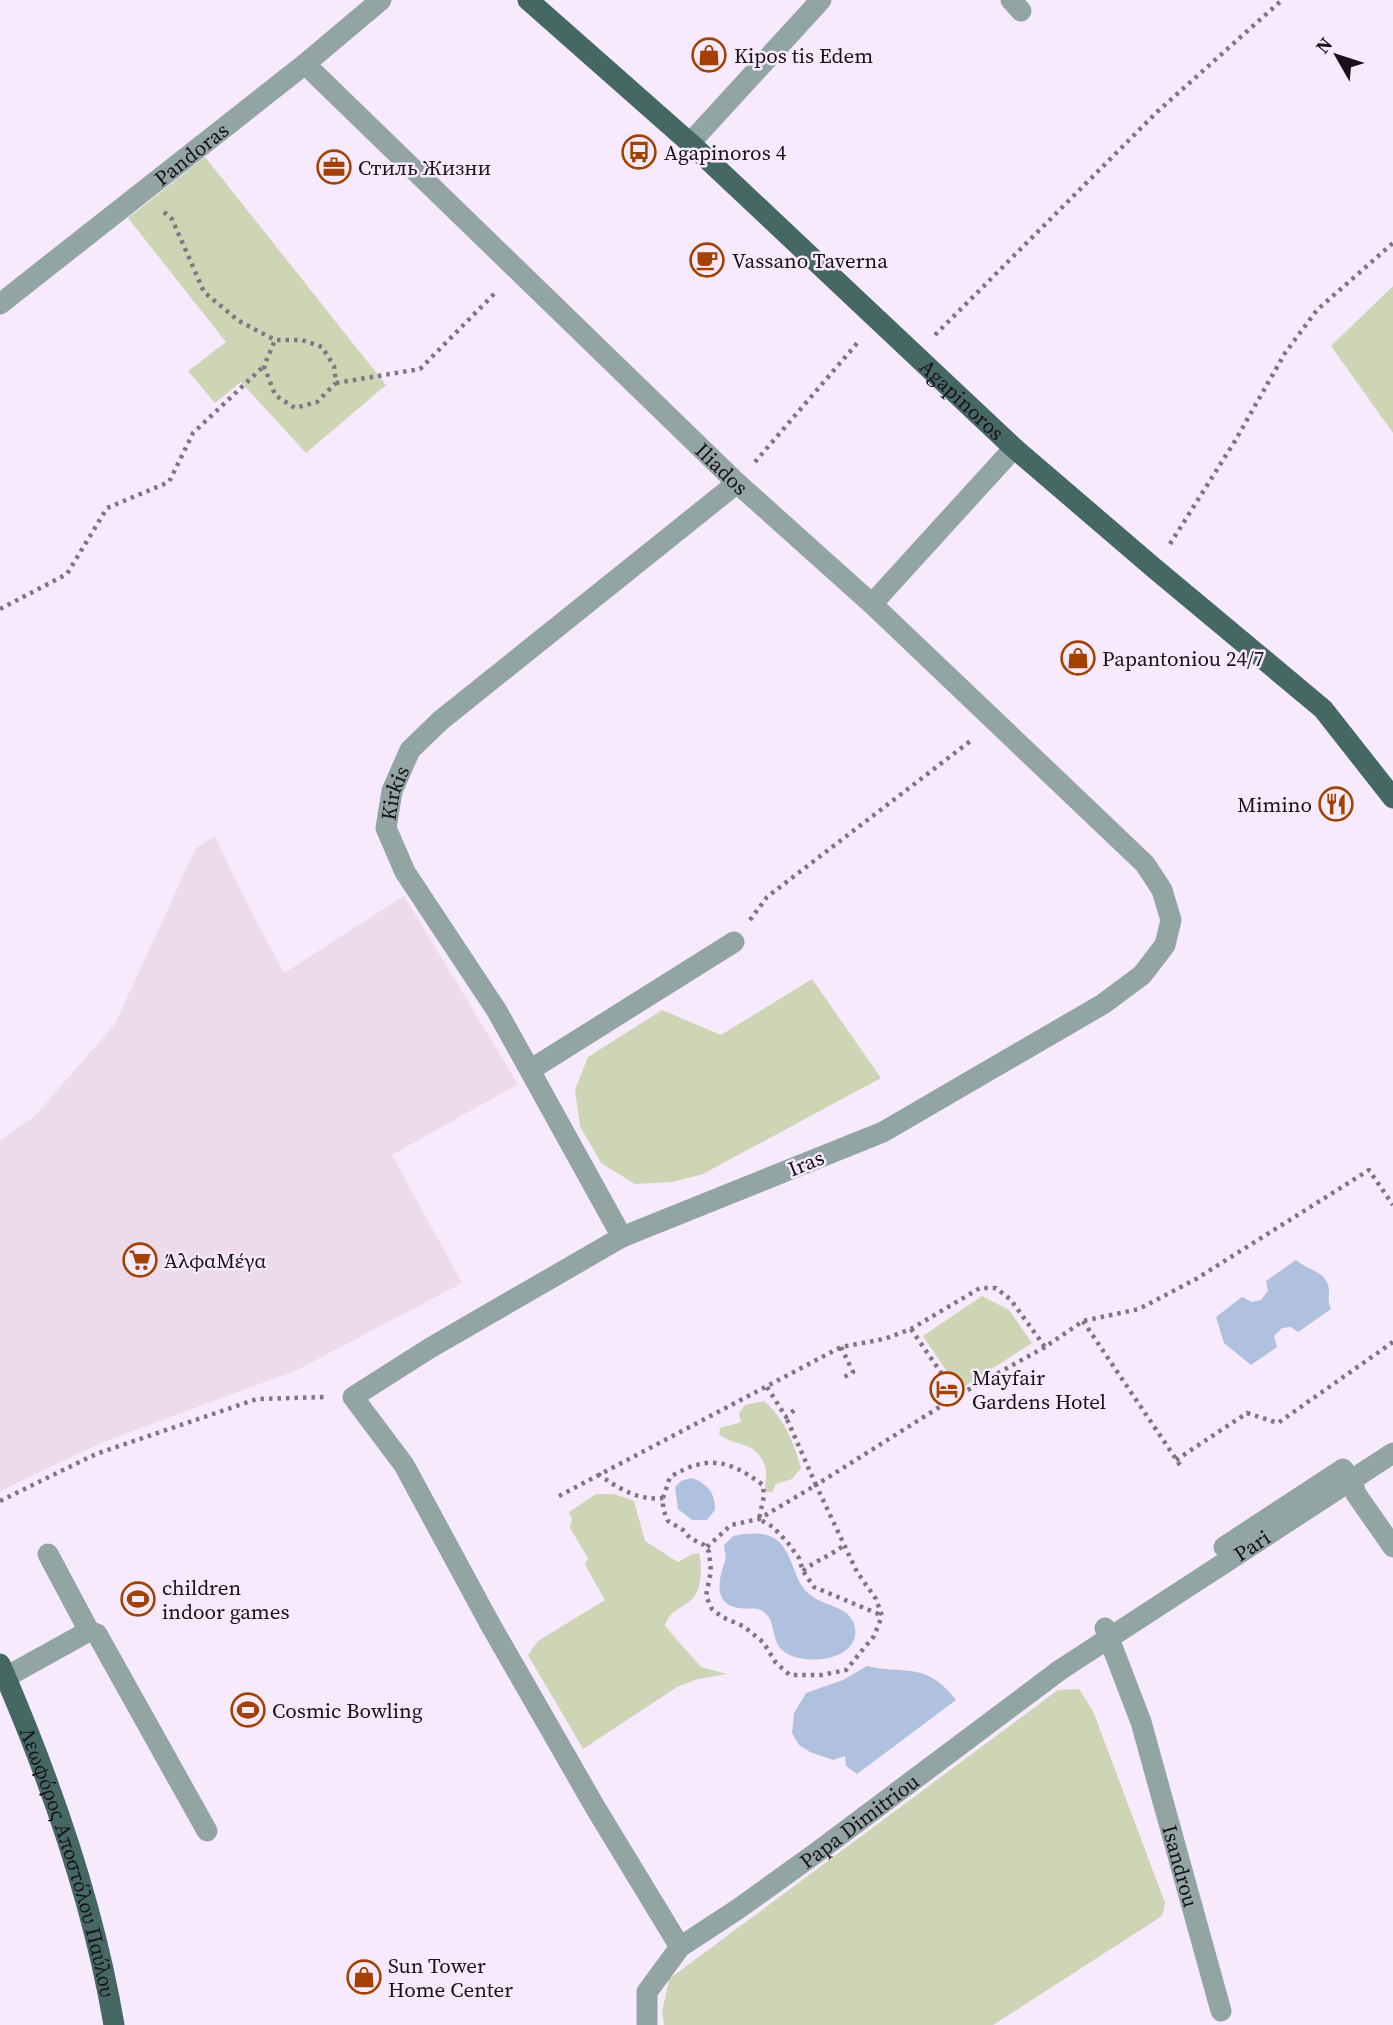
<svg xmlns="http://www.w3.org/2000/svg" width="1393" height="2025" font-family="'Source Serif 4',serif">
  <rect width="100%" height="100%" fill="#f6eafc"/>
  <!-- commercial -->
  <path fill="#eddaeb" d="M 215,836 L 241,892 L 284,973 L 404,896 L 518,1084 L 392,1155 L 462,1283 L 297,1370 L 103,1442 L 0,1491 L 0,1140 L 34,1117 L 115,1024 L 196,848 Z"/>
  <!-- green -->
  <path fill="#cdd5b5" d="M 205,157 L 386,385 L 306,453 L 241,382 L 215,403 L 188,371 L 226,342 L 128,218 Z
    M 1393,286 L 1393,433 L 1331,346 Z
    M 812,979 L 881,1078 L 703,1174 L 672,1182 L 635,1184 L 601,1163 L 580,1126 L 575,1090 L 588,1057 L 662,1010 L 721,1035 Z
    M 982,1296 L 1009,1310 L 1032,1343 L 959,1390 L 923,1336 Z
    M 764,1401 C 784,1418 794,1443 801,1468 L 792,1479 L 776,1484 L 772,1492 L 766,1492 C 764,1485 767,1478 766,1470 C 758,1438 734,1448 719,1434 L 720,1428 L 741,1422 L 739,1413 L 745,1405 Z
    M 596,1494 L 614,1494 L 634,1501 L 645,1541 L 678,1562 L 692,1554 L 699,1553 C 702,1564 702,1589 693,1598 C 682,1609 669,1610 665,1626 L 701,1667 L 727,1674 L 698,1679 L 677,1687 L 583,1749 L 528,1655 L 538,1641 L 605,1600 L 585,1565 L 588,1558 L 570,1528 L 572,1520 L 569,1512 Z
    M 1079,1689 L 1093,1711 L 1165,1903 L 1162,1916 L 993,2025 L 664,2025 L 662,2012 L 669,1979 L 1058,1690 Z"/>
  <!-- water -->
  <path fill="#b0c1e0" d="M 1296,1260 C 1306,1269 1324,1271 1328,1285 C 1331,1294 1326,1297 1331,1309 L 1298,1332 L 1291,1327 L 1282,1328 L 1274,1336 L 1277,1347 L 1251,1365 L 1224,1343 L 1216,1317 L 1242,1297 L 1252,1302 L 1261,1300 L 1268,1291 L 1266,1281 Z
    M 691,1478 C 706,1482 716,1493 715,1510 L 707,1520 L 692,1520 L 678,1509 L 675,1487 L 681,1481 Z
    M 744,1534 C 782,1530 786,1549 798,1579 C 811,1610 846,1600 854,1624 C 865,1660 804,1668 783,1651 C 771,1641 776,1622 765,1613 C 757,1606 749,1610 739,1608 C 712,1604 719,1578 725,1561 C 727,1556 724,1551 724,1545 L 733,1536 Z
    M 867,1666 C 907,1675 926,1661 956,1700 L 857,1774 L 846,1766 L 845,1756 L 833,1760 L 810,1752 L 799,1745 L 792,1733 L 794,1713 L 806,1693 L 843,1680 Z"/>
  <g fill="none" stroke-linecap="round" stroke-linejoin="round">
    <!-- path -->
    <path stroke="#7f7583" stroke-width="4.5" stroke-dasharray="3.5 5" stroke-linecap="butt" d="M 164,212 L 172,219 L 204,292 L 239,321 L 275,340 L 302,340 L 322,347 L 334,366 L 336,383 L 317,402 L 295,408 L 275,395 L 264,366 L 275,340
      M 935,335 L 1157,112 L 1282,0
      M 336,383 L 420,369 L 497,291
      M 755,462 L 859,341
      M 1170,544 L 1235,441 L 1285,353 L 1317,310 L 1393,243
      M 0,609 L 67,574 L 107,508 L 169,482 L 193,433 L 264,366
      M 750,920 L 767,897 L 973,739
      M 1083,1321 L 1182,1468
      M 911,1329 L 957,1396 L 1045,1347
      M 841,1347 L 853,1372 L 841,1379
      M 767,1387 L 786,1417 L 798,1407
      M 1176,1460 L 1247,1413 L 1278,1423 L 1393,1342
      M 598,1474 C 618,1488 638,1501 663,1498 L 663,1509 L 668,1521 L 683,1530 L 690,1538 L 704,1545 L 709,1552 L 711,1571 L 706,1596 L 712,1609 L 722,1617 L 743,1626 L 763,1642 L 776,1663 L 790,1675 L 822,1675 L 846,1670 L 874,1636 L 882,1616 L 876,1599 L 857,1572 L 816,1485 L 957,1396
      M 559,1496 L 841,1347 L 884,1339 L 911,1329 L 980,1288 L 996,1288 L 1011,1300 L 1045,1347 L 1083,1321 L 1139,1309 L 1196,1279 L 1369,1170 L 1393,1205
      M 663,1498 L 670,1477 C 707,1455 728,1459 763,1485 L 764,1496 L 759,1519 L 773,1527 L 788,1543 L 799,1558 L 803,1571 L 814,1587 L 881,1615
      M 0,1501 L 96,1454 L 257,1399 L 326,1397
      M 707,1547 L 731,1525 L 759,1519 L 816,1485 L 786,1417
      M 803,1571 C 816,1560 831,1556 844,1545"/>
    <!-- minor -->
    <g stroke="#93a5a2" stroke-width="21">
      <path d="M 1011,0 L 1021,11"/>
      <path id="s1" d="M 305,64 L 737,483 L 872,604 L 1145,864 L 1162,890 L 1171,920 L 1165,945 L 1142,975 L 1103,1004 L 883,1132 L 622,1237 L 430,1348 L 353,1397 L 404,1465 L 490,1624 L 595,1807 L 680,1947"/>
      <path d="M 690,143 L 821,0"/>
      <path id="s2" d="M 0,304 L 305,64 L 381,0"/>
      <path d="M 872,604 L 1014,448"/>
      <path d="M 530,1070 L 734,942"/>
      <path id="s3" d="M 622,1237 L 497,1011 L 405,872 L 386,828 L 392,791 L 410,750 L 440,721 L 737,483"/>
      <path d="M 1224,1547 L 1343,1469 L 1352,1481 L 1356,1494 L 1393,1547"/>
      <path d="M 48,1554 L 89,1631"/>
      <path id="s4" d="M 1105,1628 L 1141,1722 L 1221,2011"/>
      <path d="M 6,1677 L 89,1631 L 97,1634 L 207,1831"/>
      <path id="s5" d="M 647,2025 L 647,1992 L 680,1947 L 738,1909 L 816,1853 L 1060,1670 L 1393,1453"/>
    </g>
    <!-- major -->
    <g stroke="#466863" stroke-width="21">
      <path id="s6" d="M 528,0 L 690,143 L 1014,448 L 1154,568 L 1323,709 L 1393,798"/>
      <path id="s7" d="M 0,1664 C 50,1779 93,1901 114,2025"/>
    </g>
  </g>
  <!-- icons -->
  <defs>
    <symbol id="shop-ring" viewBox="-11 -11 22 22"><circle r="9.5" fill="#f6eafc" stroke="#a34102" stroke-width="1.5"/><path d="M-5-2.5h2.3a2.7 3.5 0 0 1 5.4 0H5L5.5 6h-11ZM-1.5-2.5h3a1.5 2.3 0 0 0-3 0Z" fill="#a34102"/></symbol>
    <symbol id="bus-ring" viewBox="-11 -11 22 22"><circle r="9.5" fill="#f6eafc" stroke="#a34102" stroke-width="1.5"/><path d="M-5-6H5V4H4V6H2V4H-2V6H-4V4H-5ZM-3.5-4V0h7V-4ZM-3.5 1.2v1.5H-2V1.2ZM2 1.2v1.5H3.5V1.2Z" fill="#a34102"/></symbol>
    <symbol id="office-ring" viewBox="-11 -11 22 22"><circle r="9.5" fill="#f6eafc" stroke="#a34102" stroke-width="1.5"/><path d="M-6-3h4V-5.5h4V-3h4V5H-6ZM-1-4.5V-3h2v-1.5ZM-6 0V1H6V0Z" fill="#a34102"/></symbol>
    <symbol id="cafe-ring" viewBox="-11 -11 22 22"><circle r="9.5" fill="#f6eafc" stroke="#a34102" stroke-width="1.5"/><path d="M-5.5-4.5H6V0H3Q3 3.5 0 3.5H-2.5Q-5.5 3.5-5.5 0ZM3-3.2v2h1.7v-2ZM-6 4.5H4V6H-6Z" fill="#a34102"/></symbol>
    <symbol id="restaurant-ring" viewBox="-11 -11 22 22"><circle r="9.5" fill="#f6eafc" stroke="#a34102" stroke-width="1.5"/><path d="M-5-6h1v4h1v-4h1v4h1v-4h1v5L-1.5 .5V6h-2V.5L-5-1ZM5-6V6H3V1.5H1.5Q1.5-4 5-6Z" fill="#a34102"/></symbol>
    <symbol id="supermarket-ring" viewBox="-11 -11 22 22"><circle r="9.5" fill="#f6eafc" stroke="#a34102" stroke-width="1.5"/><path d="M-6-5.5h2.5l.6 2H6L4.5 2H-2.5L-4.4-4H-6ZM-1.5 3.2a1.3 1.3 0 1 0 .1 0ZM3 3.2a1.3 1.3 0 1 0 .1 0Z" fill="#a34102"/></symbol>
    <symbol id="hotel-ring" viewBox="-11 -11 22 22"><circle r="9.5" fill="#f6eafc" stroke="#a34102" stroke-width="1.5"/><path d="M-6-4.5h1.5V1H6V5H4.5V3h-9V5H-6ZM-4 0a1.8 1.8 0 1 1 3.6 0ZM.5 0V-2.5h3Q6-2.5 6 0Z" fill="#a34102"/></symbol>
    <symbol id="stadium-ring" viewBox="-11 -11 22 22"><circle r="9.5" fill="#f6eafc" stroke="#a34102" stroke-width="1.5"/><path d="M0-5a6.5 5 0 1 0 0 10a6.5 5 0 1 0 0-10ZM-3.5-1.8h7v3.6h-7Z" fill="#a34102"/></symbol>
  </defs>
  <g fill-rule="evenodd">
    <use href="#shop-ring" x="690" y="36" width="38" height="38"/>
    <use href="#bus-ring" x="620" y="133" width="38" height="38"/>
    <use href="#office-ring" x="315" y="148" width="38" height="38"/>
    <use href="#cafe-ring" x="688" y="241" width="38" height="38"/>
    <use href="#shop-ring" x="1059" y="639" width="38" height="38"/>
    <use href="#restaurant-ring" x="1317" y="785" width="38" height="38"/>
    <use href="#supermarket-ring" x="121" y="1241" width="38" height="38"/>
    <use href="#hotel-ring" x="928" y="1370" width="38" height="38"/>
    <use href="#stadium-ring" x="119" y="1580" width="38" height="38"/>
    <use href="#stadium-ring" x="229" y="1691" width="38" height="38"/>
    <use href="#shop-ring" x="345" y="1958" width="38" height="38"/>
  </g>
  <g text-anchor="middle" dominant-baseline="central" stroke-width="5" stroke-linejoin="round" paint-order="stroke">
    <!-- poi labels -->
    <g font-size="21" fill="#18111b" stroke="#f6eafc" text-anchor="start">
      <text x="734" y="55">Kipos tis Edem</text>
      <text x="664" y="152">Agapinoros 4</text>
      <text x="358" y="167">Стиль Жизни</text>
      <text x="732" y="260">Vassano Taverna</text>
      <text x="1102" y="658">Papantoniou 24/7</text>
      <text x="1312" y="804" text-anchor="end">Mimino</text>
      <text x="164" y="1260">ΆλφαΜέγα</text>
      <text x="972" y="1377">Mayfair<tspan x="972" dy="24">Gardens Hotel</tspan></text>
      <text x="162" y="1587">children<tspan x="162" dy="24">indoor games</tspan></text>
      <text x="272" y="1710">Cosmic Bowling</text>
      <text x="388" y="1965">Sun Tower<tspan x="388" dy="24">Home Center</tspan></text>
    </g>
    <!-- street labels -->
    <g font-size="21" fill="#18111b" stroke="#f6eafc">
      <text stroke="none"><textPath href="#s2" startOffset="243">Pandoras</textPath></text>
      <text stroke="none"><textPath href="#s6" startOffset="590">Agapinoros</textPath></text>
      <text stroke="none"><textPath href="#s1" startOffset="581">Iliados</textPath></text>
      <text stroke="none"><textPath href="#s3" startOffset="509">Kirkis</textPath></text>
      <text transform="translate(806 1163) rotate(-22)">Iras</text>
      <text stroke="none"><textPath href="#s5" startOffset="788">Pari</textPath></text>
      <text stroke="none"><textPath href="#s5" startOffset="308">Papa Dimitriou</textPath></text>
      <text stroke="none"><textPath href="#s7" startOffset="210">Λεωφόρος Αποστόλου Παύλου</textPath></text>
      <text stroke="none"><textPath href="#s4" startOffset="250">Isandrou</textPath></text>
    </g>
  </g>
  <!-- north arrow -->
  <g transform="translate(1337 56) rotate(309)" stroke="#f6eafc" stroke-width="5" paint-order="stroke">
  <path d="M0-5L12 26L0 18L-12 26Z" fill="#18111b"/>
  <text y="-10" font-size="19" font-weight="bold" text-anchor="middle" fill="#18111b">N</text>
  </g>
</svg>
